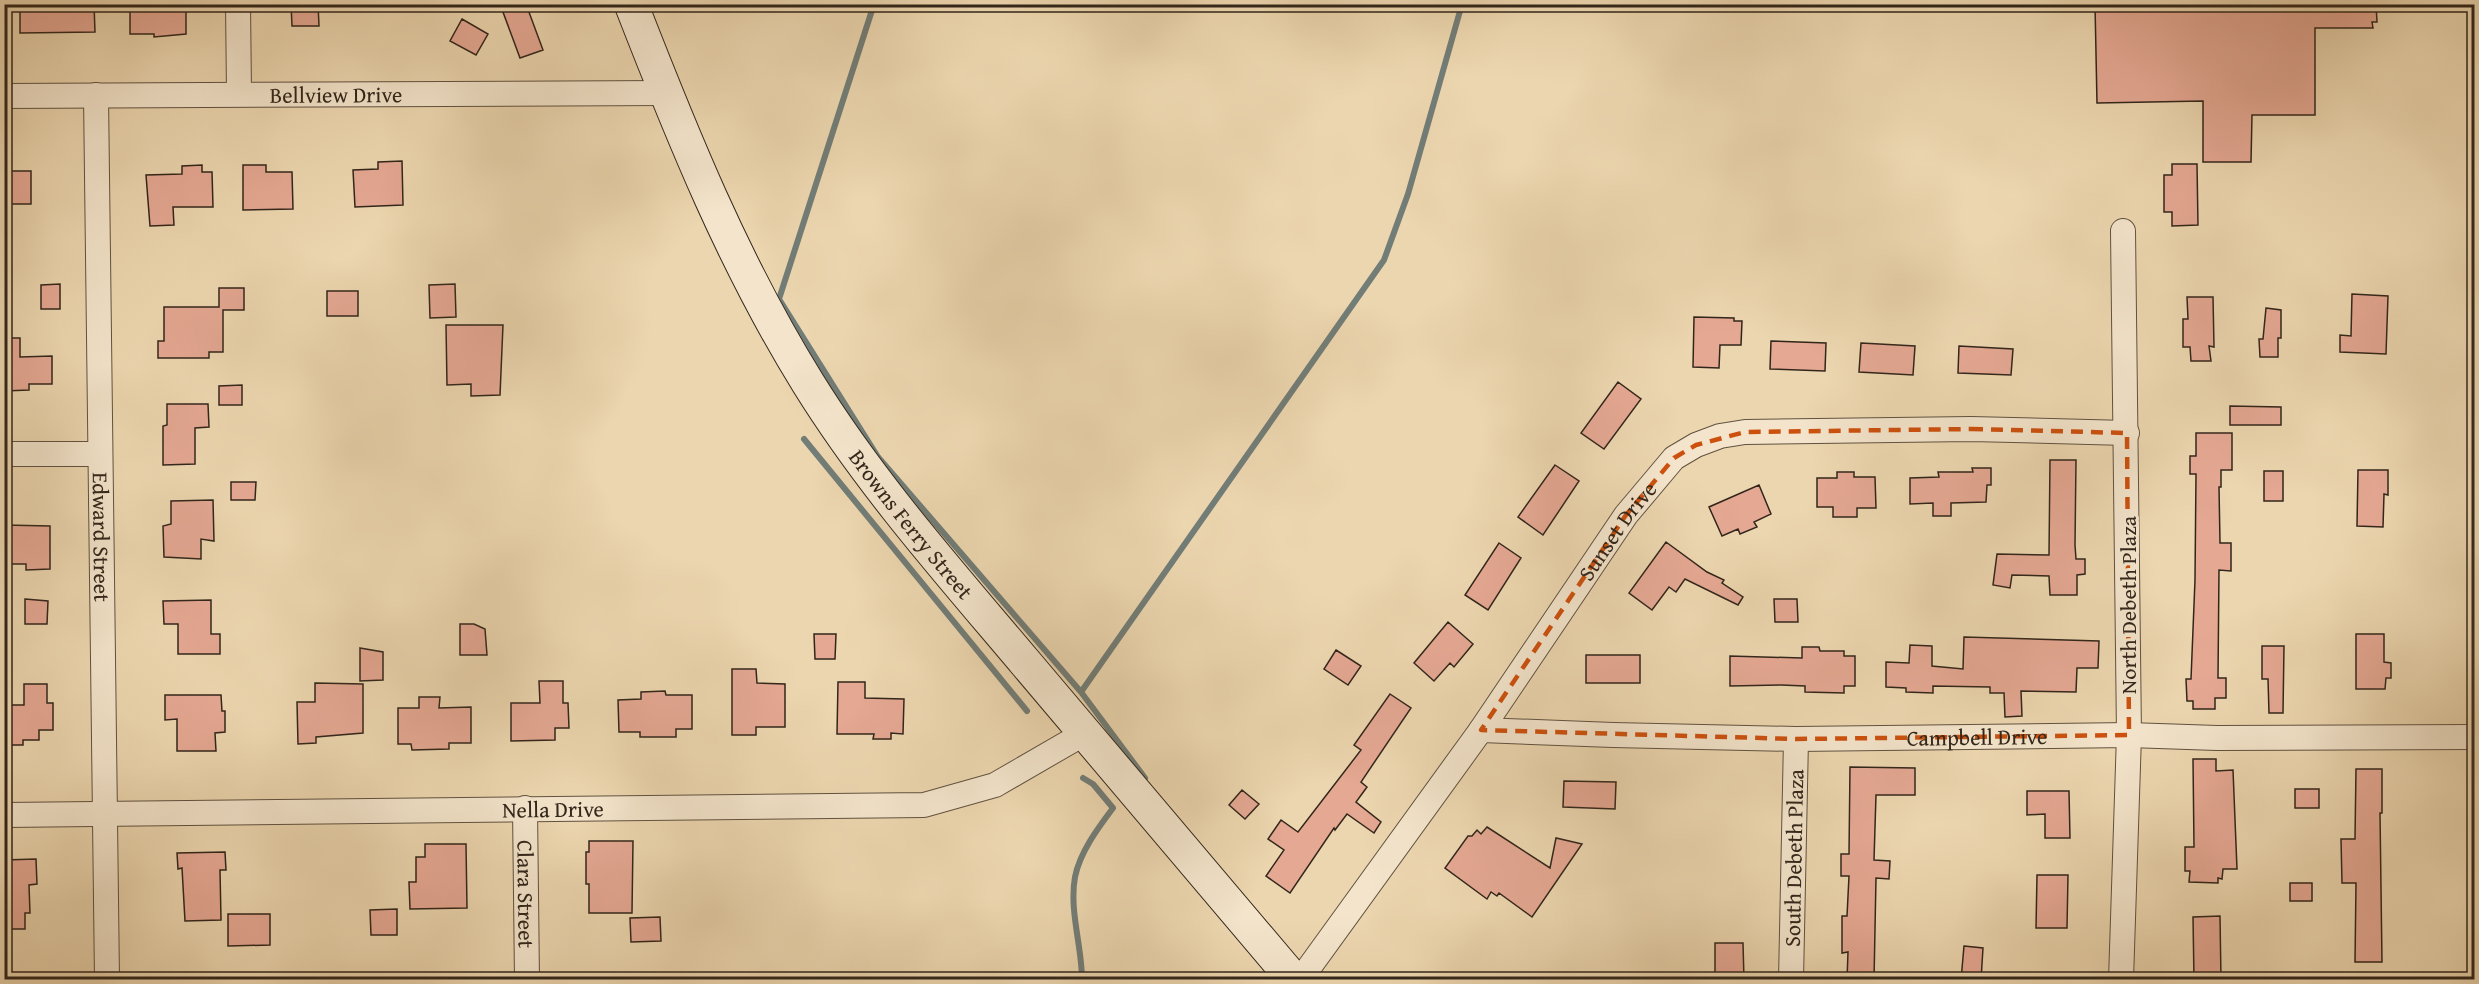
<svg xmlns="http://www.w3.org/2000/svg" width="2479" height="984" font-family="'Gentium Book Plus',serif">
  <rect width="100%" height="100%" fill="#ecd6af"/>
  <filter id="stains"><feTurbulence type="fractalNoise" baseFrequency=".00333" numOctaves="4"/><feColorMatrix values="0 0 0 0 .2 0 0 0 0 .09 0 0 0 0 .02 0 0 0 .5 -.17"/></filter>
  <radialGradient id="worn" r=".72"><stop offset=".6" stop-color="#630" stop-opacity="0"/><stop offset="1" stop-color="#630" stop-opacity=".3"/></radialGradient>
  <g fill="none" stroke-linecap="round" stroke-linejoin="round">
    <!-- stream -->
    <path stroke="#727d77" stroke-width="6" d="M 874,4 L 779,299 L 878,457 L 1081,692
      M 804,439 L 1027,711
      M 1145,778 L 1081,692 L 1384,260 L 1408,194 L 1462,4
      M 1082,980 C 1082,946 1069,911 1075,877 C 1080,852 1098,828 1113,808 L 1093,784 L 1083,778"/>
  </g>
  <!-- building -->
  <path fill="#e5a893" stroke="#32261b" stroke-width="1.5" d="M 20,4 L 94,4 L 95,32 L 20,33 Z
    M 130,4 L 186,4 L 186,34 L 154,37 L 154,34 L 130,34 Z
    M 291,4 L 318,4 L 319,26 L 292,26 Z
    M 500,4 L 526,4 L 543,50 L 520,58 Z
    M 2095,4 L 2376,4 L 2377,22 L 2372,22 L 2373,28 L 2315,28 L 2315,115 L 2252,115 L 2251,162 L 2203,162 L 2203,101 L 2097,103 Z
    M 462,19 L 488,34 L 476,55 L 450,41 Z
    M 402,161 L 403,205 L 355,207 L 353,170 L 378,169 L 378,162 Z
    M 2172,164 L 2197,164 L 2198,225 L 2172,226 L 2172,212 L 2164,212 L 2164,175 L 2172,175 Z
    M 202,165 L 202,172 L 212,172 L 213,207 L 173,207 L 174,225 L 150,226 L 146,175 L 182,174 L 182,166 Z
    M 243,165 L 266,165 L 266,172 L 292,172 L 293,209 L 243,210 Z
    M 4,171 L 31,171 L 31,204 L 4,204 Z
    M 60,284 L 60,309 L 41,309 L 41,285 Z
    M 455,284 L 456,317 L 430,318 L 429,285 Z
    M 219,288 L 244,288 L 244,310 L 223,310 L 223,352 L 209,352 L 209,358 L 158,358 L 158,341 L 164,341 L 164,307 L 219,307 Z
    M 327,291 L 358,291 L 358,316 L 327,316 Z
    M 2352,294 L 2388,296 L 2386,354 L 2340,352 L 2340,335 L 2351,336 Z
    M 2187,297 L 2213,297 L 2214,347 L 2209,346 L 2211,361 L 2191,361 L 2190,347 L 2183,347 L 2183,319 L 2188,319 Z
    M 2266,308 L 2281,310 L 2281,338 L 2278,338 L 2278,357 L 2260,357 L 2259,339 L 2263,339 Z
    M 1694,317 L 1734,318 L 1734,321 L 1742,321 L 1741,345 L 1720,345 L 1719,368 L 1693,367 Z
    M 446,325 L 503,325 L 500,395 L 471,396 L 471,384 L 447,385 Z
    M 4,338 L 20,338 L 20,357 L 52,356 L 52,384 L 29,384 L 29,390 L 4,391 Z
    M 1771,341 L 1826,343 L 1825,371 L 1770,369 Z
    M 1861,343 L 1915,346 L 1913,375 L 1859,372 Z
    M 1959,346 L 2013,349 L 2011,375 L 1958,373 Z
    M 1618,382 L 1641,399 L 1604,449 L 1581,433 Z
    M 242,385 L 242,405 L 219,405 L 219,386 Z
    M 167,404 L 208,404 L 209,427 L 195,428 L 195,464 L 163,465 L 163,426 L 167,425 Z
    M 2230,406 L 2281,407 L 2281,425 L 2230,425 Z
    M 2196,433 L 2232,433 L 2232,470 L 2221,470 L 2221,487 L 2219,487 L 2220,543 L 2231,543 L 2231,571 L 2219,570 L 2218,678 L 2226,678 L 2226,698 L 2215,698 L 2215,709 L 2193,709 L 2193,701 L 2187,701 L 2186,679 L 2191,679 L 2195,580 L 2196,474 L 2190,474 L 2190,456 L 2196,456 Z
    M 2050,460 L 2076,460 L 2075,545 L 2076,559 L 2085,559 L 2085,574 L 2077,575 L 2077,595 L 2050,595 L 2049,576 L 2012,575 L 2010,588 L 1993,585 L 1997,554 L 2049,555 Z
    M 1555,465 L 1579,481 L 1543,535 L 1518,517 Z
    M 1972,468 L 1991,468 L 1991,485 L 1987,485 L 1986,502 L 1951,503 L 1951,516 L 1933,516 L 1933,503 L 1910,504 L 1910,478 L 1939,477 L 1938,472 L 1973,472 Z
    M 2358,470 L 2388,470 L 2388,495 L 2384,494 L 2383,527 L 2357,526 Z
    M 2264,471 L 2283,471 L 2283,501 L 2264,501 Z
    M 1837,472 L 1854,472 L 1854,477 L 1875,477 L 1876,508 L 1857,508 L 1857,517 L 1833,517 L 1833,507 L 1817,507 L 1817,478 L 1837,478 Z
    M 231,482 L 256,482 L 255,500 L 231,500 Z
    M 1759,485 L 1771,514 L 1754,522 L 1757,527 L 1740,534 L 1738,529 L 1722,536 L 1709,507 Z
    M 213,500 L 214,541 L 201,539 L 201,559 L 164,557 L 163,526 L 171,524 L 171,501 Z
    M 4,525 L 50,526 L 50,569 L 26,570 L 26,564 L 4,564 Z
    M 1666,542 L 1707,572 L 1724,580 L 1722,583 L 1743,597 L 1738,605 L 1685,579 L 1676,592 L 1669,587 L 1652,610 L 1629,593 Z
    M 1499,543 L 1521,558 L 1488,610 L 1465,595 Z
    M 25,599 L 48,601 L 47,624 L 25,624 Z
    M 1774,599 L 1797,599 L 1798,622 L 1775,622 Z
    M 211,600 L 211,634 L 220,634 L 220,654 L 178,654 L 178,624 L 164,624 L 163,601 Z
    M 1448,622 L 1473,644 L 1454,667 L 1450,663 L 1434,681 L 1414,663 Z
    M 460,624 L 474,624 L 485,629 L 487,655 L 460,655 Z
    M 814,634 L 836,634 L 835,659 L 815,659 Z
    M 2356,634 L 2384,634 L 2384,662 L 2391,663 L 2391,678 L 2386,678 L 2385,689 L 2356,689 Z
    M 1964,637 L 2099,641 L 2098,668 L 2077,668 L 2076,692 L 2021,691 L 2022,716 L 2005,717 L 2004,693 L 1990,693 L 1990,687 L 1933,686 L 1933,693 L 1906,692 L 1906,688 L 1886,687 L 1886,662 L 1909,663 L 1910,645 L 1932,646 L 1932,666 L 1963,669 Z
    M 2262,646 L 2284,646 L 2283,713 L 2269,713 L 2268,679 L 2262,679 Z
    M 1802,647 L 1819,647 L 1820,651 L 1844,651 L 1844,656 L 1855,656 L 1855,686 L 1844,686 L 1844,693 L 1805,692 L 1805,686 L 1781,685 L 1730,686 L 1730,656 L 1802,658 Z
    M 360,648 L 383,652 L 383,680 L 360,681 Z
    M 1336,650 L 1361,666 L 1348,685 L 1324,669 Z
    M 1586,655 L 1640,655 L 1640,683 L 1586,683 Z
    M 732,669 L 756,669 L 757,683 L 785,684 L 785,727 L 756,727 L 756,735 L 732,735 Z
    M 539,681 L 563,681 L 563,703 L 568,703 L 569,728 L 555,728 L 555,740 L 511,741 L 511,703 L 540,703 Z
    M 838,682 L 865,682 L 865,698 L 904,699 L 903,734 L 891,733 L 891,739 L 873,739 L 874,734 L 837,734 Z
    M 315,683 L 363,684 L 363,733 L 316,737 L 316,743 L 298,744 L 297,702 L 315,702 Z
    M 24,684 L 47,684 L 47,703 L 53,703 L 53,730 L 39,730 L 39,740 L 23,740 L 23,745 L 4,745 L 4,705 L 24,705 Z
    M 665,691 L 666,695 L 692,695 L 692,729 L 676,729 L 676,737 L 640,737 L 640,732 L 619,732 L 618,700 L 641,699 L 641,692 Z
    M 1390,694 L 1411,708 L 1361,782 L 1367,787 L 1356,802 L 1381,822 L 1374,833 L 1347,814 L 1335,830 L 1334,828 L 1290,893 L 1266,876 L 1284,850 L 1268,839 L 1281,820 L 1298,832 L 1361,750 L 1354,745 Z
    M 165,695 L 221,695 L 222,711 L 225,711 L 225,732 L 215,733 L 216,751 L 177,751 L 177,719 L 165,720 Z
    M 419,697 L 440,697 L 439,708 L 471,707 L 471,743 L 449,743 L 449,749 L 412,750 L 411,744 L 398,744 L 398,708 L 419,708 Z
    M 2193,759 L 2216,759 L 2216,771 L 2233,770 L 2237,869 L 2223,869 L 2222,879 L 2218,878 L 2218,883 L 2189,882 L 2190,871 L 2185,871 L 2185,847 L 2194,847 Z
    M 1850,767 L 1915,768 L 1915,795 L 1876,795 L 1874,860 L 1890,861 L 1889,879 L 1876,878 L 1874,980 L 1847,980 L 1848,952 L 1842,953 L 1842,916 L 1847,916 L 1849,876 L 1841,876 L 1841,854 L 1849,854 Z
    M 2356,769 L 2382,769 L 2382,813 L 2380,813 L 2382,962 L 2355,962 L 2356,883 L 2342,883 L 2341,839 L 2355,839 Z
    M 1564,781 L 1616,782 L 1615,809 L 1563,807 Z
    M 2295,789 L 2319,789 L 2319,808 L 2295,808 Z
    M 1242,790 L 1259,804 L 1245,819 L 1229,805 Z
    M 2027,791 L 2069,791 L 2070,838 L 2045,838 L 2045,814 L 2027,815 Z
    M 1487,827 L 1550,868 L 1556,838 L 1582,844 L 1532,917 L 1499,893 L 1497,896 L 1491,892 L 1487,899 L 1445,868 L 1468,836 L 1472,836 L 1477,830 L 1481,834 Z
    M 589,841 L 633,841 L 632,913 L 589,913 L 589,884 L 586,884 L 586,852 L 589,852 Z
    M 425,844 L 466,844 L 467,908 L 410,909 L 409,882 L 416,882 L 416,857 L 425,857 Z
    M 225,852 L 226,870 L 220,870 L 221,920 L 185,921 L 182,868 L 178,869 L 177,853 Z
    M 36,859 L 37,884 L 29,885 L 30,913 L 25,913 L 25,929 L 4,929 L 4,860 Z
    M 2037,875 L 2068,875 L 2067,928 L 2036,928 Z
    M 2290,883 L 2312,883 L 2312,901 L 2290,901 Z
    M 397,909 L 397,935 L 371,935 L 370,910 Z
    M 228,914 L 270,914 L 270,945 L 228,946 Z
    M 2220,916 L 2221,980 L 2194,980 L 2193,917 Z
    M 660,917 L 661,941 L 631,942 L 630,918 Z
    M 1715,943 L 1743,943 L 1744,980 L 1715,980 Z
    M 1964,946 L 1983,948 L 1981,980 L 1961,980 Z"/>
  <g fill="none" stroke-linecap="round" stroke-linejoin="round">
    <defs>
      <g id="street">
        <path d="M 238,4 L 239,93"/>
        <path id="s1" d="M 96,95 L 107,980"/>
        <path id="s2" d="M 4,96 L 666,93"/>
        <path d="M 4,454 L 100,454"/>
        <path id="s3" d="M 1481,730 L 1613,735 L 1796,739 L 2129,735 L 2217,738 L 2474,737"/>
        <path id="s4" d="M 525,808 L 527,980"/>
        <path id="s5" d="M 4,815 L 924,805 L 995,785 L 1085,733"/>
        <path id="s6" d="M 1300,980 L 1481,730 L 1626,515 L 1674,458 L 1696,445 L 1720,436 L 1745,432 L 1971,429 L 2127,433"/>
        <path id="s7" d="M 1791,980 L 1796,739"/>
        <path d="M 2121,980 L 2129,735 L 2123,231"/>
      </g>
      <g id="secondary">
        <path id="s8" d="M 631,4 C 682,135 734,264 808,383 C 870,483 948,571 1024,661 C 1114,767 1204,873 1294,980"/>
      </g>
    </defs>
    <!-- street casing -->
    <use href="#street" stroke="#605240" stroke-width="26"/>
    <!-- secondary casing -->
    <use href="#secondary" stroke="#32261b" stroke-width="35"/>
    <!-- street -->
    <use href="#street" stroke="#f3e4cb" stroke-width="24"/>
    <!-- secondary -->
    <use href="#secondary" stroke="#f3e4cb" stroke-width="33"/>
  </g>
  <!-- marked area -->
  <path fill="none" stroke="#cd510e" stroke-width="4.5" stroke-dasharray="12 8" stroke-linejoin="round" d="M 1971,429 L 2127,433 L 2129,735 L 1796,739 L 1481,730 L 1626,515 L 1674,458 L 1696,445 L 1745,432 Z"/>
  <g text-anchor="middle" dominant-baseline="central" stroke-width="6" stroke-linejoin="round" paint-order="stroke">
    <!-- street labels -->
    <g font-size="22" fill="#32261b" stroke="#f3e4cb">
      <text stroke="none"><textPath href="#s2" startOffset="332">Bellview Drive</textPath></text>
      <text stroke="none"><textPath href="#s8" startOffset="594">Browns Ferry Street</textPath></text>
      <text stroke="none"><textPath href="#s6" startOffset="550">Sunset Drive</textPath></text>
      <text stroke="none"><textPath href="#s1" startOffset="442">Edward Street</textPath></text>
      <text transform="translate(2128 605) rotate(-90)">North Debeth Plaza</text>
      <text stroke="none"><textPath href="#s3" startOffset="496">Campbell Drive</textPath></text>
      <text stroke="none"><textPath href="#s5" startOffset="549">Nella Drive</textPath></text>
      <text stroke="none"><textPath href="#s7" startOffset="122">South Debeth Plaza</textPath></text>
      <text stroke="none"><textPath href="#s4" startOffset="86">Clara Street</textPath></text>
    </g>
  </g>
  <!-- margin -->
  <rect width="2479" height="984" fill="none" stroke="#ecd6af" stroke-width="24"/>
  <rect x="6" y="6" width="2467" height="972" fill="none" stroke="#32261b" stroke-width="3"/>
  <rect x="12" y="12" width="2455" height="960" fill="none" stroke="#32261b" stroke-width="1.5"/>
  <rect width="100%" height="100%" filter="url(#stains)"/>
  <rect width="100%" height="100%" fill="url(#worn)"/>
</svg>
